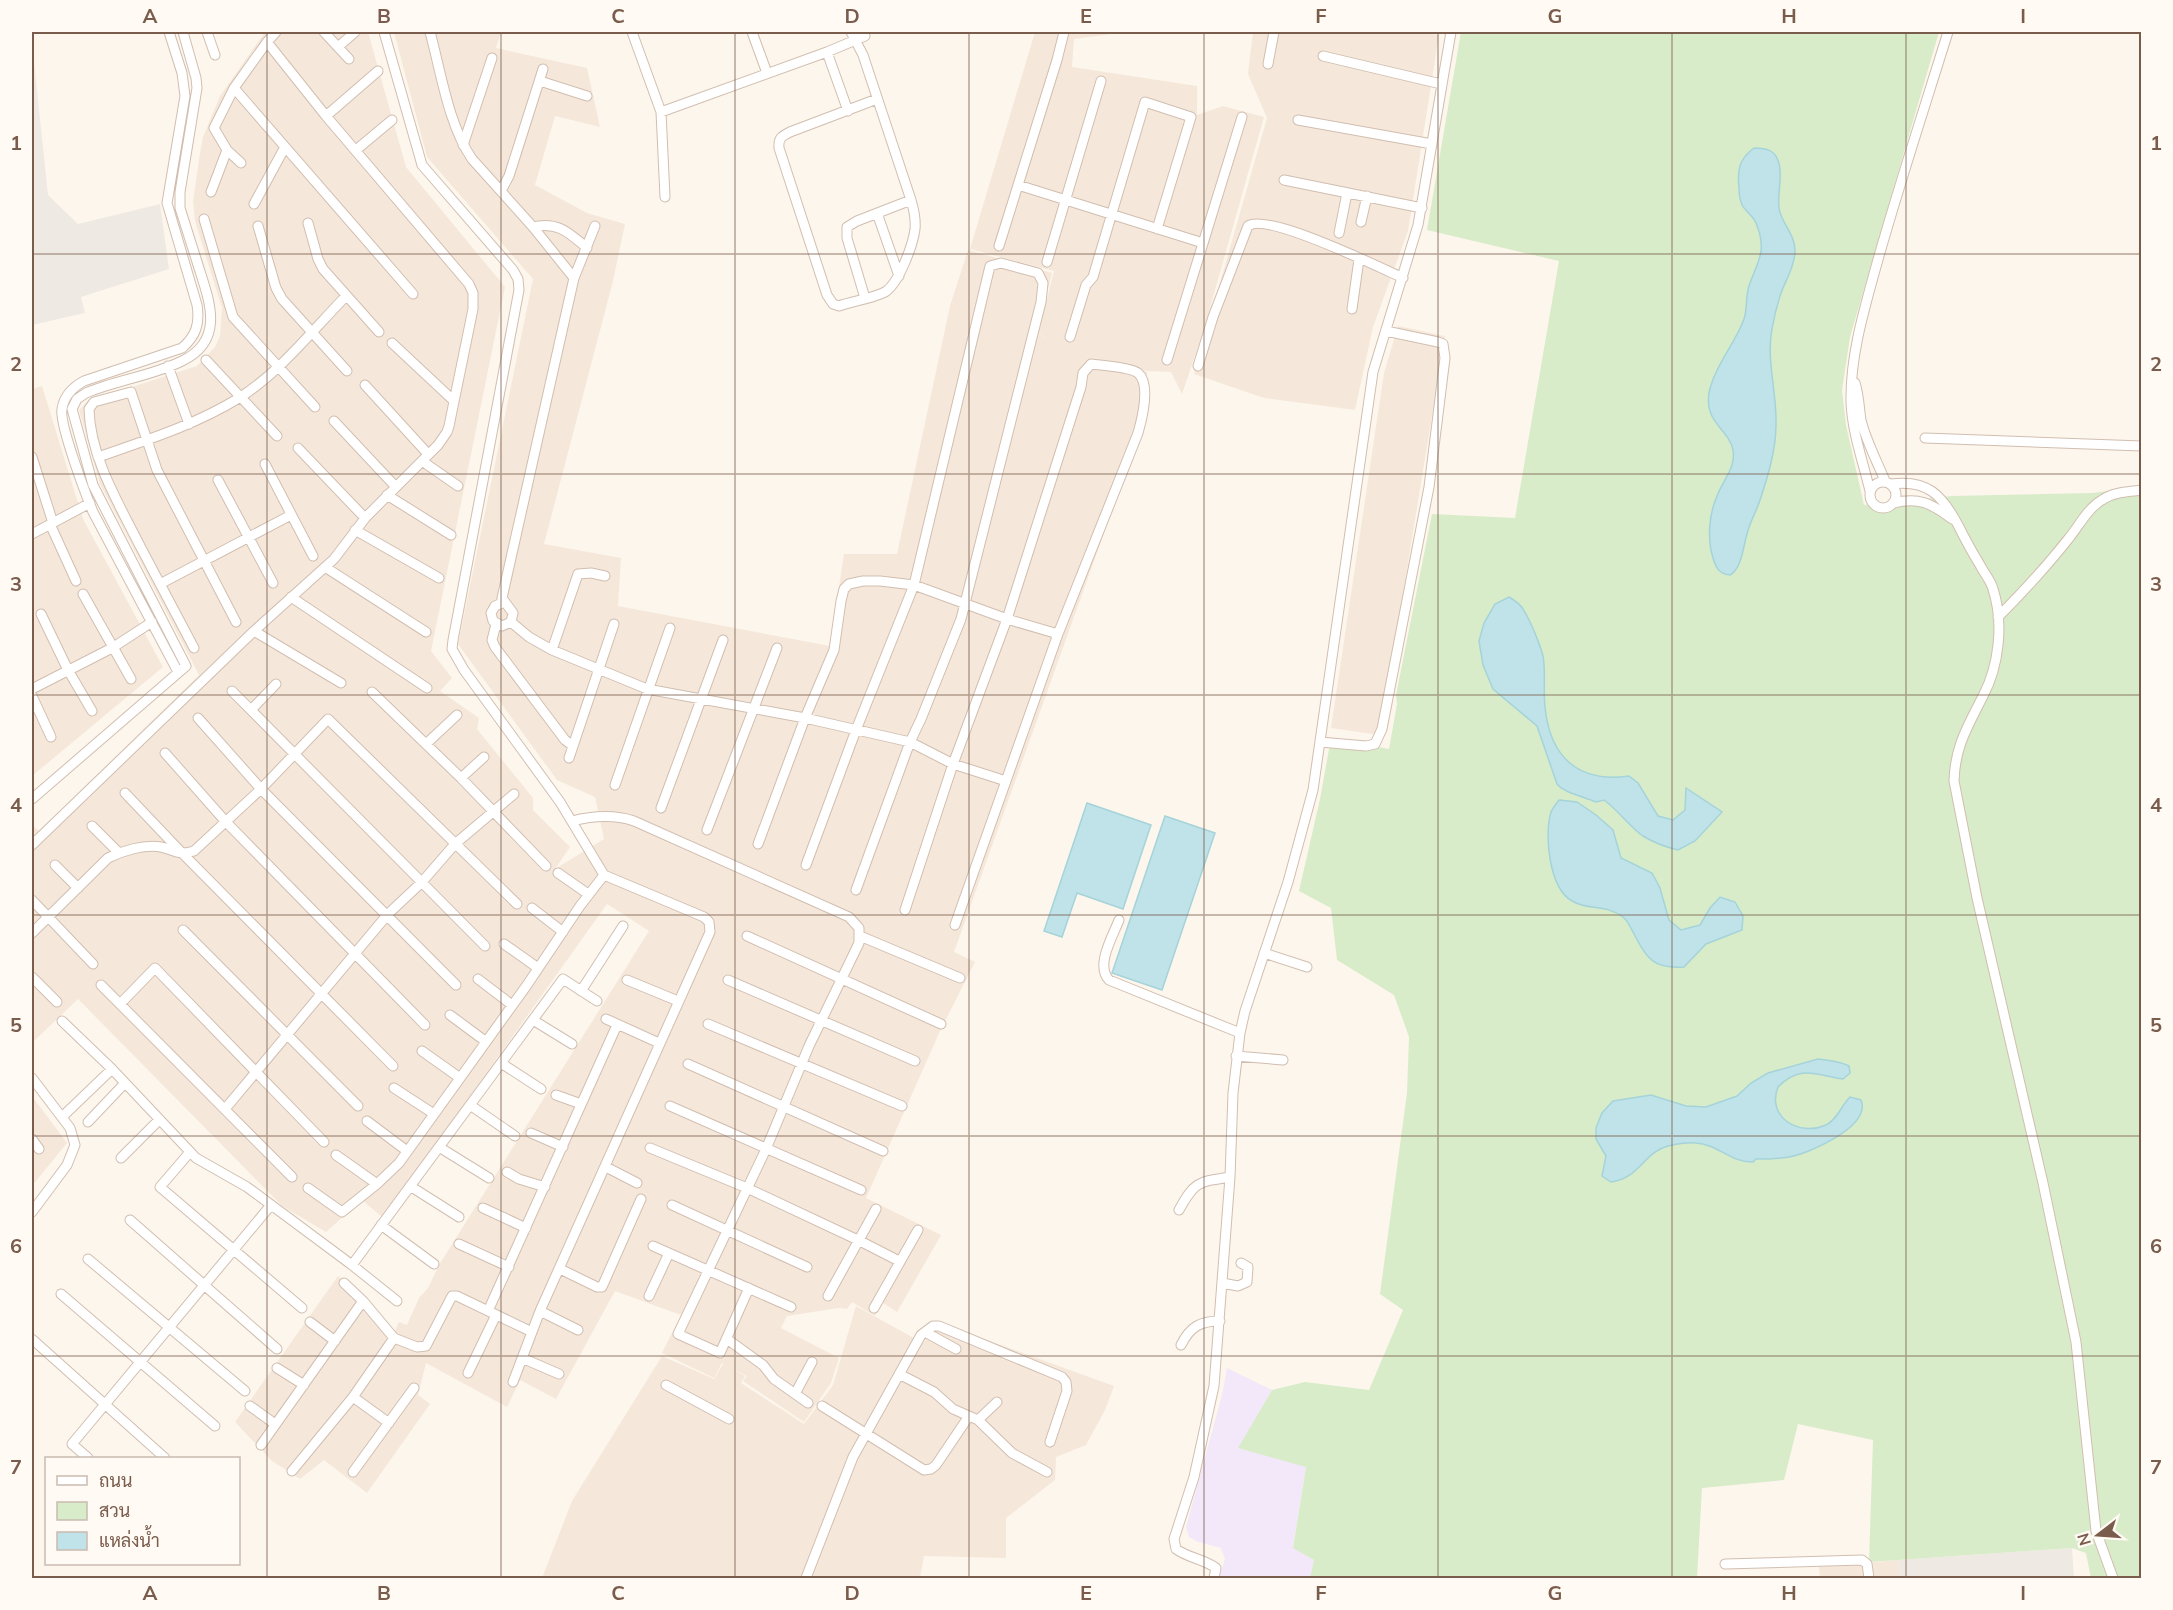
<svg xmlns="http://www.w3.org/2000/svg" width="2173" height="1610" font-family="Mulish,Sarabun,sans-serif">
  <rect width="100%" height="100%" fill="#fdf6ec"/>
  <!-- residential -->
  <path fill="#f5e8da" d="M 265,32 L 368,32 L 406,167 L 505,287 L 431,651 L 452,678 L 440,691 L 479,718 L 477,729 L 533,798 L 533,810 L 570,847 L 555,869 L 604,839 L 595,797 L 557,780 L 458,644 L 533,279 L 427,157 L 394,32 L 501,32 L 496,48 L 587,68 L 600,127 L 555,116 L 535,185 L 587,213 L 625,224 L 613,281 L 544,544 L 621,558 L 618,606 L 830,646 L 844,554 L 897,554 L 950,306 L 968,250 L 1052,273 L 1037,334 L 1054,342 L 1038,334 L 1054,271 L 970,249 L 1035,32 L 1127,32 L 1074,39 L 1072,67 L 1197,86 L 1197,115 L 1223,106 L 1264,117 L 1204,329 L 1182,394 L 1171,372 L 1146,371 L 1080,354 L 1147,372 L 1146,416 L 954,952 L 975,962 L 940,1031 L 866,1198 L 941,1235 L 897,1312 L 883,1303 L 875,1316 L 852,1302 L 847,1309 L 839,1308 L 787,1316 L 781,1328 L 839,1358 L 831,1383 L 804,1422 L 743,1381 L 747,1376 L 733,1369 L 745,1376 L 741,1383 L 804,1424 L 833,1385 L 856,1306 L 923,1343 L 934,1321 L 1114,1386 L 1105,1410 L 1086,1445 L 1056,1457 L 1055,1480 L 1006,1518 L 1006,1558 L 924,1556 L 920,1578 L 542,1578 L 572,1501 L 662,1356 L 714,1379 L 723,1364 L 722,1363 L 714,1378 L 662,1353 L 681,1315 L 615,1291 L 556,1399 L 520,1380 L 507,1407 L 426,1363 L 418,1395 L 430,1404 L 367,1493 L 324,1460 L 300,1479 L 272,1461 L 235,1422 L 338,1276 L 369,1303 L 394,1333 L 399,1322 L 407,1325 L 419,1298 L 428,1288 L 439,1265 L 649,931 L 607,904 L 383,1218 L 362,1200 L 326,1232 L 282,1206 L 78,999 L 32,1043 L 32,825 L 39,831 L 199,675 L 100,484 L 79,410 L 88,401 L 197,366 L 215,347 L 220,336 L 222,308 L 195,221 L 193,202 L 200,153 L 203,137 L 220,96 Z
    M 1253,32 L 1421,32 L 1439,35 L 1408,231 L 1373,327 L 1355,410 L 1264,398 L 1194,374 L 1267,118 L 1248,74 Z
    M 1398,326 L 1445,336 L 1380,735 L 1331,728 L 1384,373 Z
    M 42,386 L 83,519 L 163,667 L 32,776 L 32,389 Z
    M 32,1096 L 67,1143 L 32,1186 Z
    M 1898,1560 L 1900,1578 L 1820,1578 L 1819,1567 Z"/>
  <!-- industrial -->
  <path fill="#efe9e4" d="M 32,43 L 48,195 L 78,224 L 160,204 L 169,269 L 81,297 L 85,313 L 32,325 Z
    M 2072,1548 L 2074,1578 L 1900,1578 L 1898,1560 Z"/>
  <!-- education -->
  <path fill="#f3e8fa" d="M 1227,1368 L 1272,1390 L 1239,1448 L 1306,1466 L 1293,1547 L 1314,1560 L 1310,1578 L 1219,1578 L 1225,1559 L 1221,1548 L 1198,1542 L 1189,1537 L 1186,1527 L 1222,1395 Z"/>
  <!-- green -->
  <path fill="#d8ecc9" d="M 1461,32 L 1939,32 L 1850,337 L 1842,390 L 1846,425 L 1864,505 L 1952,496 L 2092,493 L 2141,487 L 2141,1578 L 2091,1578 L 2086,1553 L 2072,1548 L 1869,1562 L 1873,1440 L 1798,1424 L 1784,1480 L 1702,1488 L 1697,1578 L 1310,1578 L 1314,1560 L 1293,1548 L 1306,1467 L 1238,1448 L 1272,1390 L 1305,1382 L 1369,1390 L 1403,1310 L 1380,1294 L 1407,1093 L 1409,1037 L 1394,995 L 1337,960 L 1331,908 L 1299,891 L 1320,799 L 1331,738 L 1389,749 L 1397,704 L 1396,695 L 1432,514 L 1515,518 L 1559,261 L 1427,230 Z"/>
  <!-- water -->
  <path fill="#bfe3e8" stroke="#a5d3da" stroke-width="1.5" d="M 1754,148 C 1763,148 1773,149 1777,158 C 1784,172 1777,193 1779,208 C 1781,223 1795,234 1795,250 C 1795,265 1786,280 1781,293 C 1777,305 1774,317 1772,329 C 1766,360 1777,393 1776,424 C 1776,450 1768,476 1760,500 C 1756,512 1750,522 1747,534 C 1743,547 1742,568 1730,575 C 1719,574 1716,568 1713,558 C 1707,539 1709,514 1717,496 C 1723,480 1736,468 1733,450 C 1729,429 1704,423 1709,393 C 1714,367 1735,344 1744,319 C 1748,307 1745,294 1750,283 C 1759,259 1767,250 1756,223 C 1753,216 1746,212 1742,205 C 1740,200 1739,193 1739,188 C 1737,170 1739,159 1754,148 Z
    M 1509,597 C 1514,600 1520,604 1523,609 C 1530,620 1540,644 1543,656 C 1546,672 1543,691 1545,707 C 1550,758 1579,783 1629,776 L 1638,783 L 1658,816 L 1673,820 L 1685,810 L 1686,788 L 1722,812 L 1695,841 L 1678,850 C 1666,847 1654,843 1643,836 C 1629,826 1619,811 1604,800 L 1596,802 C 1585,797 1564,793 1557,784 L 1537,726 L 1493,689 L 1483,665 L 1479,641 L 1484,623 L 1495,604 Z
    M 1559,800 L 1577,802 L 1596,815 L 1613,830 L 1621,858 L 1652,873 L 1660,888 L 1669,920 L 1681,930 L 1700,925 L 1710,908 L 1720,897 L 1735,902 L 1743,916 L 1742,930 L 1706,944 L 1684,967 C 1653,969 1647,959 1633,932 C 1630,927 1628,921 1623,917 C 1606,904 1589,911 1572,901 C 1549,888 1544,835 1551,812 C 1553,807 1556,804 1559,800 Z
    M 1087,803 L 1151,825 L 1123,909 L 1077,893 L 1062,937 L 1044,931 Z
    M 1165,816 L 1215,833 L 1162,990 L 1112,973 Z
    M 1818,1059 C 1829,1060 1839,1061 1849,1066 L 1850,1073 L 1843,1079 C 1816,1075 1800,1064 1778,1087 C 1766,1117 1799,1137 1826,1125 C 1837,1120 1841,1106 1850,1097 L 1861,1100 C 1872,1126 1808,1154 1789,1157 C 1778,1159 1767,1159 1756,1159 L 1753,1162 C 1732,1163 1717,1144 1696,1143 C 1688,1142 1677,1144 1668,1146 C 1644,1152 1639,1179 1611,1182 L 1602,1176 L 1606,1156 L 1596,1139 L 1596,1128 L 1602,1113 L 1613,1101 L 1651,1095 L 1686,1106 L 1706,1107 L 1737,1096 L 1751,1083 L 1768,1073 Z"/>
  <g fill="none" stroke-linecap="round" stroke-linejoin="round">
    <defs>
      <path id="minor" d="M 169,32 L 182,73 L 185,96 L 167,203 L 197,305 C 200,324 196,336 182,348 L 84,381 C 73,387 64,395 62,409 C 59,424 86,495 93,512 L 178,672
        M 207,32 L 215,55
        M 324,32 L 349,59
        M 384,32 L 422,165 L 513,270 L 518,279 L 519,290 L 453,640 L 452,649 L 464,670 L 560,802 L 604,875 L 704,917 L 709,922 L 710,932 L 540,1311 L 513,1382
        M 430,32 C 441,72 448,124 472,159 L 533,227 L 574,278 L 502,598
        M 632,32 L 661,112 L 827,52 L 865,36
        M 752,32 L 767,73
        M 851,32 L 863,55 L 911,200 C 914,210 916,219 915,229 C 913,245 899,283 885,292 C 871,299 853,301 839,306 L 833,304 L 827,295 L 779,148 C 778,138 782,136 790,132 L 877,99
        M 338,47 L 355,32
        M 827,52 L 848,111
        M 1323,56 L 1441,84
        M 1268,64 L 1274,32
        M 540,81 L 587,96
        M 234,88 L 413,294
        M 661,112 L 665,197
        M 326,116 L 378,71
        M 1298,120 L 1432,144
        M 463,145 L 492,58
        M 356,150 L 392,120
        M 241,163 L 227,150 L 214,128 L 234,88 L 267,42
        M 1284,180 L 1422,208
        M 1018,185 L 1203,243
        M 501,191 L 509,176 L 543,69
        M 211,192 L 227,150
        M 254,204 L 285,147
        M 877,213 L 899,276
        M 204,219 L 233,317 L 315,407
        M 1361,222 L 1367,196
        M 308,223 L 318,259 L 323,269 L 379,332
        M 258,226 L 276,288 L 282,299 L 347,371
        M 533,227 C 558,221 569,233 587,248
        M 1339,233 L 1347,193
        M 999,246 L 1057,60 L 1064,32
        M 1047,262 L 1101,81
        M 574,278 L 595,226
        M 865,298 L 847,238 L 847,227 L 857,221 L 911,200
        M 1352,309 L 1359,259
        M 1070,337 L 1086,285 L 1093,277 L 1145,102 L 1191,117 L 1157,229
        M 392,343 L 454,401
        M 206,360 L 277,436
        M 1167,360 L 1242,117
        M 168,366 L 189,424
        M 1198,366 L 1213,317 L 1248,226 C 1266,212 1379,267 1403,278
        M 1855,383 C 1859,395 1859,407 1861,420 C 1866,441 1877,461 1885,481
        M 365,385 L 428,454
        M 334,421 L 395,486
        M 1925,438 L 2142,446
        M 298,448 L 365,518
        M 32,457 L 53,523
        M 98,457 C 147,440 195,425 239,398 C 280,372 312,331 346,296
        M 422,461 L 458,486
        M 265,464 L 313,556
        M 218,480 L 273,583
        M1870 495a13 13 0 1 1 26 0a13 13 0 1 1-26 0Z
        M 1891,484 C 1927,479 1942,495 1958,525 C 1965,539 1972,552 1980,565 C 1984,573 1991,581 1993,589 C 2004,623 1999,666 1983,696 C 1968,726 1955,746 1954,781 L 1977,898 L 2043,1183 L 2076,1342 L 2096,1531 L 2113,1578
        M 1870,491 C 1863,462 1852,431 1851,402 C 1850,355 1865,307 1877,263 C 1899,185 1924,109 1948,32
        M 387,495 L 451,535
        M 1893,503 C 1919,497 1931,503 1952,519
        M 50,524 L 76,581
        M 355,530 L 439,578
        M 32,534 L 90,503
        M 325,567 L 426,632
        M 160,584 L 291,515
        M 83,594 L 131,679
        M 291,597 L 427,688
        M 502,598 L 513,613 L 511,622 L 502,626 L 493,621 L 491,613 L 495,606 L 502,603 Z
        M 41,614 L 68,670 L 92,711
        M 1998,617 C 2023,592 2047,566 2069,538 C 2079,526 2087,509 2102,500 C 2113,492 2128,492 2142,490
        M 511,622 L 529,637 L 552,650 L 647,689 L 805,718 L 910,742 L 953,764 L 1006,781
        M 496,624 L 492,640 L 495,647 L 565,740 L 573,746
        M 254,631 L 341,683
        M 194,648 C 176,614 158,580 140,546 C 119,504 90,457 89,409 L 94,402 L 131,392 L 157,470 L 236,622
        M 552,650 L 578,574 L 591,573 L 605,576
        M 32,689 L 112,648 L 152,622
        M 232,691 L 485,946
        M 372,692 L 461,778 L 546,866
        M 32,696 L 51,737
        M 251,710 L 276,684
        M 198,718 L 261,789 L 456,985
        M 1320,742 L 1366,746 L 1375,744 L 1382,729 L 1429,487 L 1445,358 L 1443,344 L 1438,342 L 1386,331
        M 426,744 L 457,715
        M 165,753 L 226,822 L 425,1025
        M 569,758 L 614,624
        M 461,778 L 484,757
        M 615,785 L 670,628
        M 125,793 L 183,854 L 393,1066
        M 32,799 L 186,666 L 93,485 L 72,409 L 77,399 L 86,393 C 116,380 152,376 182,361 C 226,340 209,300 198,265 C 192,246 186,227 180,208 L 180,192 L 197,88 L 196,78 L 183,32
        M 661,808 L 723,640
        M 572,821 C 592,816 613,814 634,821 L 849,917 L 859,928 L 859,943 L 809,1046 L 766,1149 L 678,1334 L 720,1353 L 749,1288
        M 92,826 L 119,853
        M 707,830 L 777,648
        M 758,844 L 805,718 L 834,650 L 841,601 L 844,589 L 849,584 L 863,581 L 880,581 L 914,585 L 1007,619 L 1058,634
        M 32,845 L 254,631 L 334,559 L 366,517 L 438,445 L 447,432 L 449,426 L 473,309 L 473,293 L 469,284 L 326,116 L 267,42 L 276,32
        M 55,865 L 78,888
        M 806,865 L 856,730 L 914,585 L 990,266 L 1001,263 L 1038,273 L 1043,283 L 1041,302 L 961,619 L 921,719 L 910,742 L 856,890
        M 558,873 L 588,894
        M 32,900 L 93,964
        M 532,908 L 563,932
        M 905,910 L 953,764 L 1007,619 L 1081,387 L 1083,373 L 1091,364 C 1101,365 1131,367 1138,373 C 1151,384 1142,419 1138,433 L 1058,634 L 955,925
        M 1119,920 C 1113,936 1095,965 1109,980 L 1240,1033
        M 183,930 L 358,1106
        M 32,933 L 108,858 C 122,851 144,844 161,847 C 175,850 178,856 194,851 L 261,789 L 328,719 L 517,904
        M 747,936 L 941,1024
        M 860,936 L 960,978
        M 504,944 L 538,968
        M 1264,953 L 1307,967
        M 32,977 L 57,1002
        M 478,979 L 512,1005
        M 627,980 L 678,1001
        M 728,980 L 915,1061
        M 101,985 L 292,1177
        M 581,991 L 623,926
        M 120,1004 L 155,968 L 324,1142
        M 450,1015 L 485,1041
        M 606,1019 L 659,1043
        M 533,1020 L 572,1044
        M 62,1021 L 112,1069 L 196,1158 L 247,1187 L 352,1265 L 563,979 L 597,1001
        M 708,1024 L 902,1106
        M 422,1051 L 460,1078
        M 1236,1056 L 1283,1060
        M 501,1063 L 541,1089
        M 688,1064 L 883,1151
        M 32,1078 L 70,1128 L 75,1145 L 67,1165 L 32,1212
        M 394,1088 L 434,1114
        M 556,1095 L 581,1104
        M 470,1105 L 515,1136
        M 670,1106 L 861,1190
        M 225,1109 L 388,914 L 422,882 L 455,844 L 514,794
        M 62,1117 L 112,1069
        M 367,1121 L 407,1151
        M 88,1122 L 125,1083
        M 531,1133 L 563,1147
        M 32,1139 L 39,1149
        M 439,1147 L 489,1178
        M 650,1148 L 747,1188 L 860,1241 L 899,1261
        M 190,1152 L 160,1187 L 302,1308
        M 336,1155 L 377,1184
        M 121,1158 L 159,1120
        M 606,1167 L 637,1183
        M 507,1172 L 519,1179 L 545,1187
        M 410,1186 L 459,1217
        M 308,1188 L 342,1212 L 377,1184 L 399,1163 L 527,985 L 580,906 L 604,875
        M 672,1205 L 807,1267
        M 483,1208 L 526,1228
        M 1179,1210 C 1195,1181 1198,1182 1230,1177
        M 130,1220 L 277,1349
        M 381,1225 L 434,1264
        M 459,1244 L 509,1267
        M 653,1246 L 791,1307
        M 88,1259 L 245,1391
        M 352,1265 L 397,1301
        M 560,1269 L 597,1287 L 602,1287 L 641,1199
        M 344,1283 L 363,1301 L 394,1338 L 417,1347 L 426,1346 L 452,1296 L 457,1296 L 532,1332
        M 1222,1283 L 1238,1286 L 1247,1282 L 1248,1267 L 1241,1263
        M 61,1294 L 215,1426
        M 649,1296 L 669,1253
        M 828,1296 L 876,1209
        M 874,1308 L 918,1230
        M 488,1311 L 617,1025
        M 540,1311 L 578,1330
        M 310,1322 L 335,1341
        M 925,1332 L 956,1349
        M 32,1339 L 165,1458
        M 727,1339 L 763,1365 L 774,1379 L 808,1403
        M 1181,1345 C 1190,1327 1200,1321 1220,1321
        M 522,1358 L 559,1374
        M 277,1368 L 304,1385
        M 468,1373 L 496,1315
        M 899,1374 L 934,1392 L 953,1409 L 969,1416
        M 666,1385 L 729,1419
        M 795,1394 L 812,1362
        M 353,1397 L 389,1423
        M 250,1406 L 275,1424
        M 822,1406 L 924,1470 L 931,1469 L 936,1465 L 969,1416 L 978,1420 L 1012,1453 L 1047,1472
        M 978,1420 L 997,1402
        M 261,1445 L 363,1301
        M 88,1458 L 72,1444 L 271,1205
        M 292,1471 L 353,1397 L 394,1338
        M 353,1472 L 414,1388
        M 1725,1564 L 1862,1560 L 1867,1564 L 1869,1578
        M 806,1578 L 853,1457 L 921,1335 L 933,1326 L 939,1326 L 1062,1377 L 1066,1382 L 1067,1391 L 1050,1442
        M 1214,1578 L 1216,1568 C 1204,1559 1188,1558 1176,1549 L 1174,1539 L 1194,1477 L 1214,1386 L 1230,1177 L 1233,1093 L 1240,1033 L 1245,1011 L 1288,882 L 1313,790 L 1373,372 L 1418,225 L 1451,32"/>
    </defs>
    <!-- minor casing -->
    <use href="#minor" stroke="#d1beb0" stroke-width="11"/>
    <!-- minor -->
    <use href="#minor" stroke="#fff" stroke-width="9"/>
  </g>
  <!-- grid -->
  <path fill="none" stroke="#7a5c4d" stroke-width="1.5" stroke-opacity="0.55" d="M 267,32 L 267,1578M 501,32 L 501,1578M 735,32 L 735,1578M 969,32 L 969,1578M 1204,32 L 1204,1578M 1438,32 L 1438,1578M 1672,32 L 1672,1578M 1906,32 L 1906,1578M 32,254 L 2142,254M 32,474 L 2142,474M 32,695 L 2142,695M 32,915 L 2142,915M 32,1136 L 2142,1136M 32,1356 L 2142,1356"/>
  <!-- border -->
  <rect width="2173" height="1610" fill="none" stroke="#fffaf3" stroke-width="66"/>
  <!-- legend -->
  <rect x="45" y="1457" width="195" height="108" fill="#fffaf3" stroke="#cabbb1" stroke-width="1.5"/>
  <rect x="57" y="1476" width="30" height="9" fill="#ffffff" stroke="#cabbb1" stroke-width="1.5"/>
  <text x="99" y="1487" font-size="18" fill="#7a5c4d">ถนน</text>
  <rect x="57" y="1502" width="30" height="18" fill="#d8ecc9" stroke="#cabbb1" stroke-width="1.5"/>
  <text x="99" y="1517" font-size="18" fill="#7a5c4d">สวน</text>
  <rect x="57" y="1532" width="30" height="18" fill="#bfe3e8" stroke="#cabbb1" stroke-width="1.5"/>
  <text x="99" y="1547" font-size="18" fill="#7a5c4d">แหล่งน้ำ</text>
  <!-- north arrow -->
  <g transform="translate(2098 1535) rotate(253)" stroke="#fffaf3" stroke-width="4.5" paint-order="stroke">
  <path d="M0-4.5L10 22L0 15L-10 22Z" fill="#7a5c4d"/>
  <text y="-9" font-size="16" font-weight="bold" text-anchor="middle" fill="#7a5c4d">N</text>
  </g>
  <rect x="33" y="33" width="2107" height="1544" fill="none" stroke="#7a5c4d" stroke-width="2"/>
  <g font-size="20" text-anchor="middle" font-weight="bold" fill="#7a5c4d">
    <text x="150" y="23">A</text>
    <text x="384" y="23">B</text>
    <text x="618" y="23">C</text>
    <text x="852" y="23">D</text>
    <text x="1086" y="23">E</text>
    <text x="1321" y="23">F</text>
    <text x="1555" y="23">G</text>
    <text x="1789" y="23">H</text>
    <text x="2023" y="23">I</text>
    <text x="16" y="150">1</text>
    <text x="2156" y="150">1</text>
    <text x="16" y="371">2</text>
    <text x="2156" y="371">2</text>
    <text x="16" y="591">3</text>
    <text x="2156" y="591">3</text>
    <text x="16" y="812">4</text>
    <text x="2156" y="812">4</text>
    <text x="16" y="1032">5</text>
    <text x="2156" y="1032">5</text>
    <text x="16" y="1253">6</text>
    <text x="2156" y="1253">6</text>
    <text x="16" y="1474">7</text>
    <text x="2156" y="1474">7</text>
    <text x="150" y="1600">A</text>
    <text x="384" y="1600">B</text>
    <text x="618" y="1600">C</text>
    <text x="852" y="1600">D</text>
    <text x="1086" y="1600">E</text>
    <text x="1321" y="1600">F</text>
    <text x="1555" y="1600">G</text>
    <text x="1789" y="1600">H</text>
    <text x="2023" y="1600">I</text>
  </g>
</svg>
